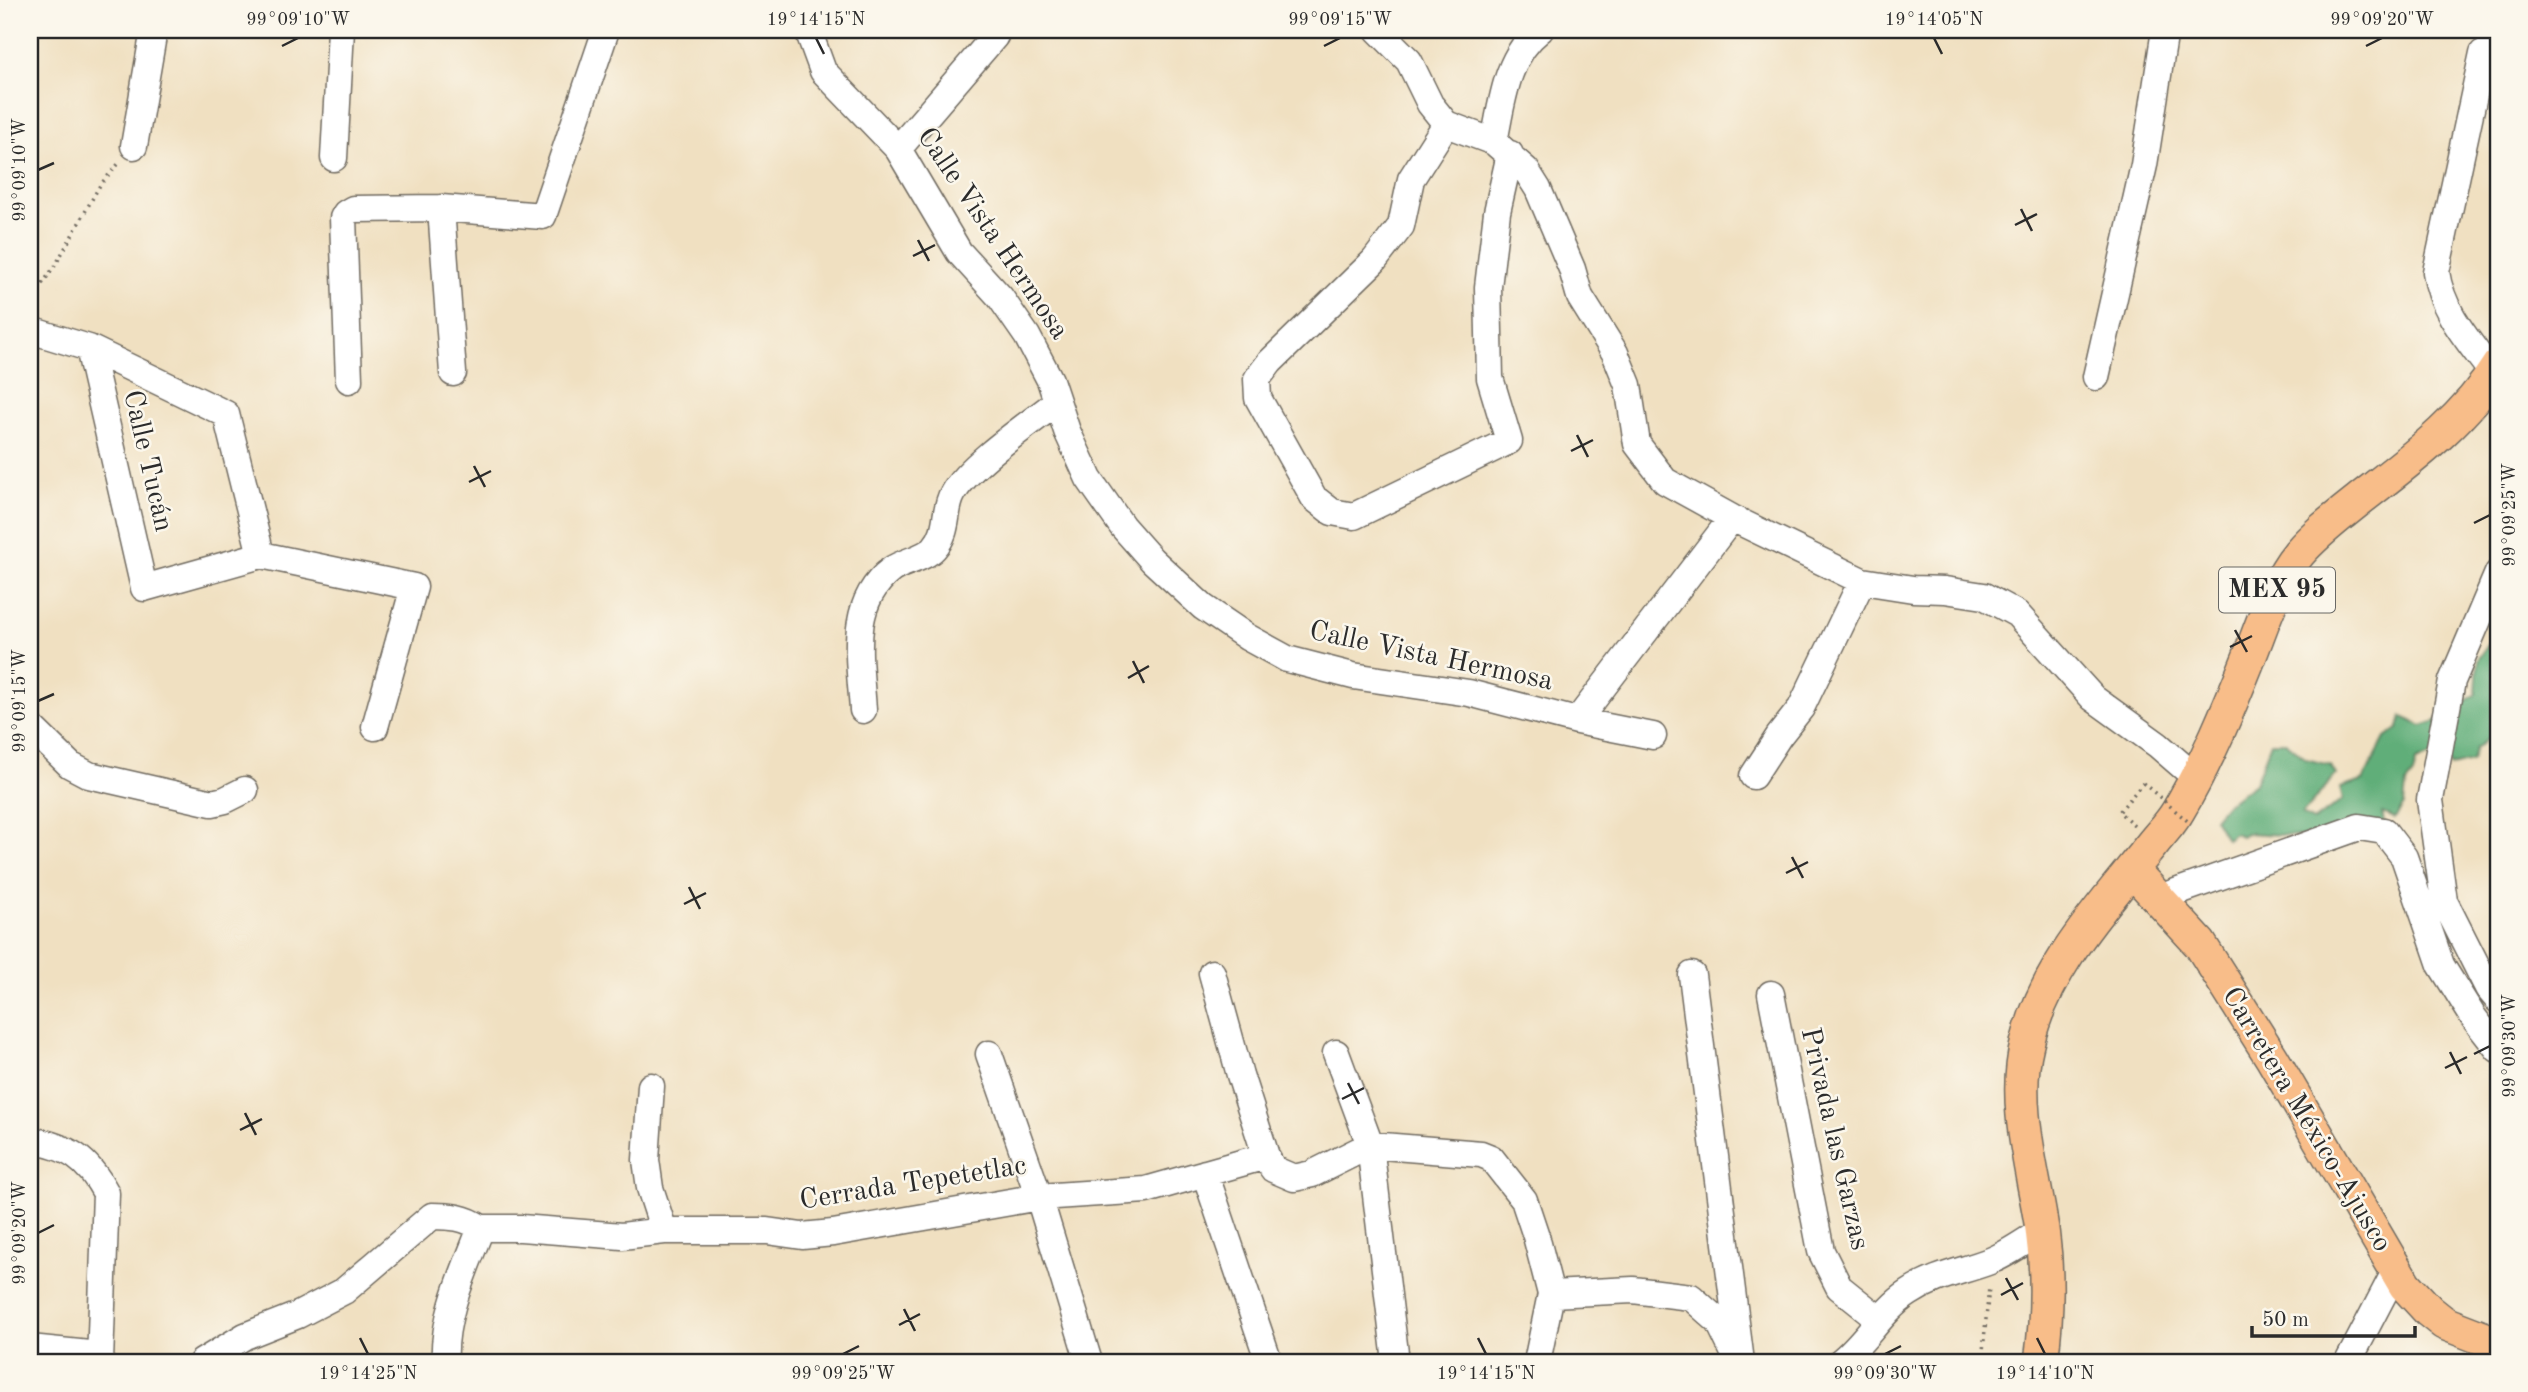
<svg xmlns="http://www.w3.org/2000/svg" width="2528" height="1392" font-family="'Old Standard TT',serif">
  <rect width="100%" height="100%" fill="#fbf7ec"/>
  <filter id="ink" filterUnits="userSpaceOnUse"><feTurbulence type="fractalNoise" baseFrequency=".0143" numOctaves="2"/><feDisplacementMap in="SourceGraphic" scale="14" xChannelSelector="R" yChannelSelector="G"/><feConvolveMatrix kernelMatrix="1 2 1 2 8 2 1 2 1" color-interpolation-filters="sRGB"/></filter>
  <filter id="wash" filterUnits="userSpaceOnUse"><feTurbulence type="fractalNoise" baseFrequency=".00686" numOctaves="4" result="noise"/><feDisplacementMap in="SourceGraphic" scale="28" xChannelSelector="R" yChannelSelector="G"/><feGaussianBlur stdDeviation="1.57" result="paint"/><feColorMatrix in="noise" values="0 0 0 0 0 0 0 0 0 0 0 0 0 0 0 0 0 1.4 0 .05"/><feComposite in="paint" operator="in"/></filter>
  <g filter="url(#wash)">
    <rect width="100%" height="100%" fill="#f0e0c1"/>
    <!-- forest -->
    <path fill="#60ae79" stroke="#466c52" stroke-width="2" d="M 2498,623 L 2498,730 L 2475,749 L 2472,761 L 2451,766 L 2447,758 L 2430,756 L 2416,762 L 2413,775 L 2406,784 L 2404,805 L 2395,818 L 2382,813 L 2386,833 L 2331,838 L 2246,833 L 2241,836 L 2235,833 L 2226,839 L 2214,818 L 2225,805 L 2255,783 L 2271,742 L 2286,742 L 2306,759 L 2330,765 L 2336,775 L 2302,814 L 2313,821 L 2343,800 L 2340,788 L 2363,781 L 2385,738 L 2399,728 L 2402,717 L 2422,726 L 2434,722 L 2476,694 L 2478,660 L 2494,636 Z"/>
  </g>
  <g filter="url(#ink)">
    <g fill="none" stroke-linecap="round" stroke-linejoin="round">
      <defs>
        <path id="minor" d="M 808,30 L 823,71 L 898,149 L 959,252 L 1000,297 L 1027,336 L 1050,380 L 1067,431 L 1089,479 L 1122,526 L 1152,560 L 1203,607 L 1247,637 L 1287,659 L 1353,676 L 1469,693 L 1577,721 L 1653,736
          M 1378,30 L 1409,61 L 1430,104 L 1446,124 L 1494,142 L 1526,170 L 1538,189 L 1572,269 L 1580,297 L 1615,353 L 1628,385 L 1637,444 L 1665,481 L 1732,518 L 1862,581 L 1913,589 L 1945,590 L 1984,596 L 2017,614 L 2093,698 L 2158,745 L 2195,777
          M 2483,53 L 2436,272 C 2442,313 2470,342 2493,374
          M 1446,124 L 1411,179 L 1401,226 L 1374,261 L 1270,362 L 1257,379 L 1258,398 L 1314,498 L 1332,512 L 1354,516 L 1509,441 L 1490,378 L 1488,287 L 1497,212 L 1510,154
          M 1494,142 C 1502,103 1506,56 1540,30
          M 134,146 L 154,30
          M 898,149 L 995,36
          M 334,158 L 341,30
          M 441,208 L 453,373
          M 30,330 L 89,348 L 226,414 L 261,555
          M 89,348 L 144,588 L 261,555 L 414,587 L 375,727
          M 2096,377 L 2144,165 L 2165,30
          M 349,380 L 343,218 L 346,213 L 353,209 L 441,208 L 543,216 L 606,30
          M 2498,573 L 2452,681 L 2430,800 L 2444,901 L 2488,988 L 2498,1000
          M 863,710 C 860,661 847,604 891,570 C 903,561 924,559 934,548 C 950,530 943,510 953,493 C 970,464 1029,424 1057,402
          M 1577,721 L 1732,518
          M 30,726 L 70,765 L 89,775 L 212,803 L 225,800 L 245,790
          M 1753,776 L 1779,736 L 1801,708 L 1862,581
          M 2159,898 L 2359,827 L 2384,831 L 2404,857 L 2441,965 L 2474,1018 L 2498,1049
          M 1212,973 L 1240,1075 L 1266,1156 L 1273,1169 L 1294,1178 L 1312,1174 L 1370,1145 L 1481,1154 L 1491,1158 L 1524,1200 L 1536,1236 L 1551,1294 L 1537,1362
          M 1692,975 L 1741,1362
          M 1771,994 L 1821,1251 L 1839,1287 L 1879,1319
          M 1336,1053 L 1370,1145 L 1395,1353 L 1393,1362
          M 989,1054 L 1039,1197 L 1089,1362
          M 651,1086 L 646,1160 L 650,1188 L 664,1231
          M 30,1140 C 69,1147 87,1158 106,1193 L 100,1362
          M 1205,1173 L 1269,1362
          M 481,1228 L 521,1228 L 622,1236 L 664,1231 L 767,1231 L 802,1236 L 833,1233 L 1039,1197 L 1146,1190 L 1266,1156
          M 1551,1294 L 1633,1290 L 1691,1297 L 1719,1322 L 1734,1353
          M 30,1348 L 99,1355
          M 202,1362 L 245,1336 L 298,1315 L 344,1291 L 432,1216 C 451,1216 465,1217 481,1228
          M 445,1362 C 442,1317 465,1270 481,1228
          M 1840,1362 C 1866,1342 1881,1311 1909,1293 C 1936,1275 1961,1272 1990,1261 C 2008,1254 2025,1241 2042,1231
          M 2348,1362 L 2396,1270"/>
        <path id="major" d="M 2133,871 L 2200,944 L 2272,1058 L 2405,1285 L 2429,1311 L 2444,1323 L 2498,1344
          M 2041,1362 C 2047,1319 2048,1272 2042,1229 C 2033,1170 2012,1103 2027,1044 C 2045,966 2105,904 2153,843 C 2161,833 2171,823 2178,811 C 2206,764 2229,708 2249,658 C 2263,623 2275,582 2299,553 C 2317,532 2339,516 2360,499 C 2410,460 2464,421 2498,366"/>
      </defs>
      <!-- minor casing -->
      <use href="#minor" stroke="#706a60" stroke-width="29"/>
      <!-- major casing -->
      <use href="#major" stroke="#706a60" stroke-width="36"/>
      <!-- path -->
      <path stroke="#706a60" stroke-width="3.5" stroke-dasharray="2 5" stroke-linecap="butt" d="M 30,301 L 55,266 L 100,185 L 120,162
        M 2134,825 L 2119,812 L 2143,783
        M 1982,1362 L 1989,1287"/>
      <!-- minor -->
      <use href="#minor" stroke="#fff" stroke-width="26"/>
      <!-- major -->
      <use href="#major" stroke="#f8bd89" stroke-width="33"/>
      <!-- path-bridge -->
      <path stroke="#706a60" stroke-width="3.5" stroke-dasharray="2 5" stroke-linecap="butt" d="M 2143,783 L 2191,824"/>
    </g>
  </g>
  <!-- ticks -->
  <path fill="none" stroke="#2b2b2b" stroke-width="2.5" d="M 816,38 L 824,54M 1934,38 L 1942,54M 282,46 L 298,38M 1324,46 L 1340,38M 2366,46 L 2382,38M 38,170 L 54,163M 2021,209 L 2032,231M 2015,225 L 2037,214M 918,240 L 929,261M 913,256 L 935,245M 1577,435 L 1588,457M 1571,451 L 1593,440M 474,466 L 485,487M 469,482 L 491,471M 2474,523 L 2490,515M 2235,630 L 2247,652M 2230,647 L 2252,636M 1133,661 L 1144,683M 1128,678 L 1149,666M 38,701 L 54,694M 1792,857 L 1803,878M 1786,873 L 1808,862M 689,887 L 700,909M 684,904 L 706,893M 2450,1052 L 2461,1074M 2474,1054 L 2490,1046M 2445,1068 L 2467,1057M 1348,1083 L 1359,1104M 1342,1099 L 1364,1088M 245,1113 L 256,1135M 240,1130 L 262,1119M 38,1233 L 54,1225M 2006,1278 L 2018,1300M 2001,1295 L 2023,1283M 904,1309 L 915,1331M 899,1325 L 920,1314M 360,1338 L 368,1354M 1478,1338 L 1486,1354M 2037,1338 L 2045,1354M 843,1354 L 859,1346M 1885,1354 L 1901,1346"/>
  <g text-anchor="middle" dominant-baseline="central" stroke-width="5" stroke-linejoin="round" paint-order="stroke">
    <!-- shield labels -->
    <rect fill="#fbf7ec" stroke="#696865" stroke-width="2" x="2219" y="567.5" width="116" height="45" rx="5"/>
    <g font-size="26" font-weight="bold" fill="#2b2b2b">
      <text x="2277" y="590">MEX 95</text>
    </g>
    <!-- street labels -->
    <g font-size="28" fill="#2b2b2b" stroke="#fbf7ec">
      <text transform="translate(992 234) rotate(56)">Calle Vista Hermosa</text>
      <text transform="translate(147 461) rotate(77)">Calle Tucán</text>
      <text transform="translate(1431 657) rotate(12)">Calle Vista Hermosa</text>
      <text transform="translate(2306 1120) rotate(59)">Carretera México-Ajusco</text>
      <text transform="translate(1834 1139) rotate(77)">Privada las Garzas</text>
      <text transform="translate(913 1184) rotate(-9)">Cerrada Tepetetlac</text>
    </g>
  </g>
  <!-- margin -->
  <rect width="2528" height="1392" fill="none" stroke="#fbf7ec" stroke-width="77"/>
  <!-- scale -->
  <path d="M2252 1326v10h163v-10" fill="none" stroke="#2b2b2b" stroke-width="3.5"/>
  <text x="2262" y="1326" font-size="21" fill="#2b2b2b" stroke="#fbf7ec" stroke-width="5" paint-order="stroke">50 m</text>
  <rect x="38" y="38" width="2452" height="1316" fill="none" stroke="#2b2b2b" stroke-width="2.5"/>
  <g font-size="18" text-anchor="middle" fill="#2b2b2b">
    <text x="298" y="25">99°09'10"W</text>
    <text x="816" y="25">19°14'15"N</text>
    <text x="1340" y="25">99°09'15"W</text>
    <text x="1934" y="25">19°14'05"N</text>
    <text x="2382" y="25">99°09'20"W</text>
    <text transform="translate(19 170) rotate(-90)" y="6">99°09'10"W</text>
    <text transform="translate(2509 515) rotate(-90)" y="6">99°09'25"W</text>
    <text transform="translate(19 701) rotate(-90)" y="6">99°09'15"W</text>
    <text transform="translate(2509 1046) rotate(-90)" y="6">99°09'30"W</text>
    <text transform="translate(19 1233) rotate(-90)" y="6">99°09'20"W</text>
    <text x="368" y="1379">19°14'25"N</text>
    <text x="843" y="1379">99°09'25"W</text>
    <text x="1486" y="1379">19°14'15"N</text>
    <text x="1885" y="1379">99°09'30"W</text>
    <text x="2045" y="1379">19°14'10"N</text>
  </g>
</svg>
